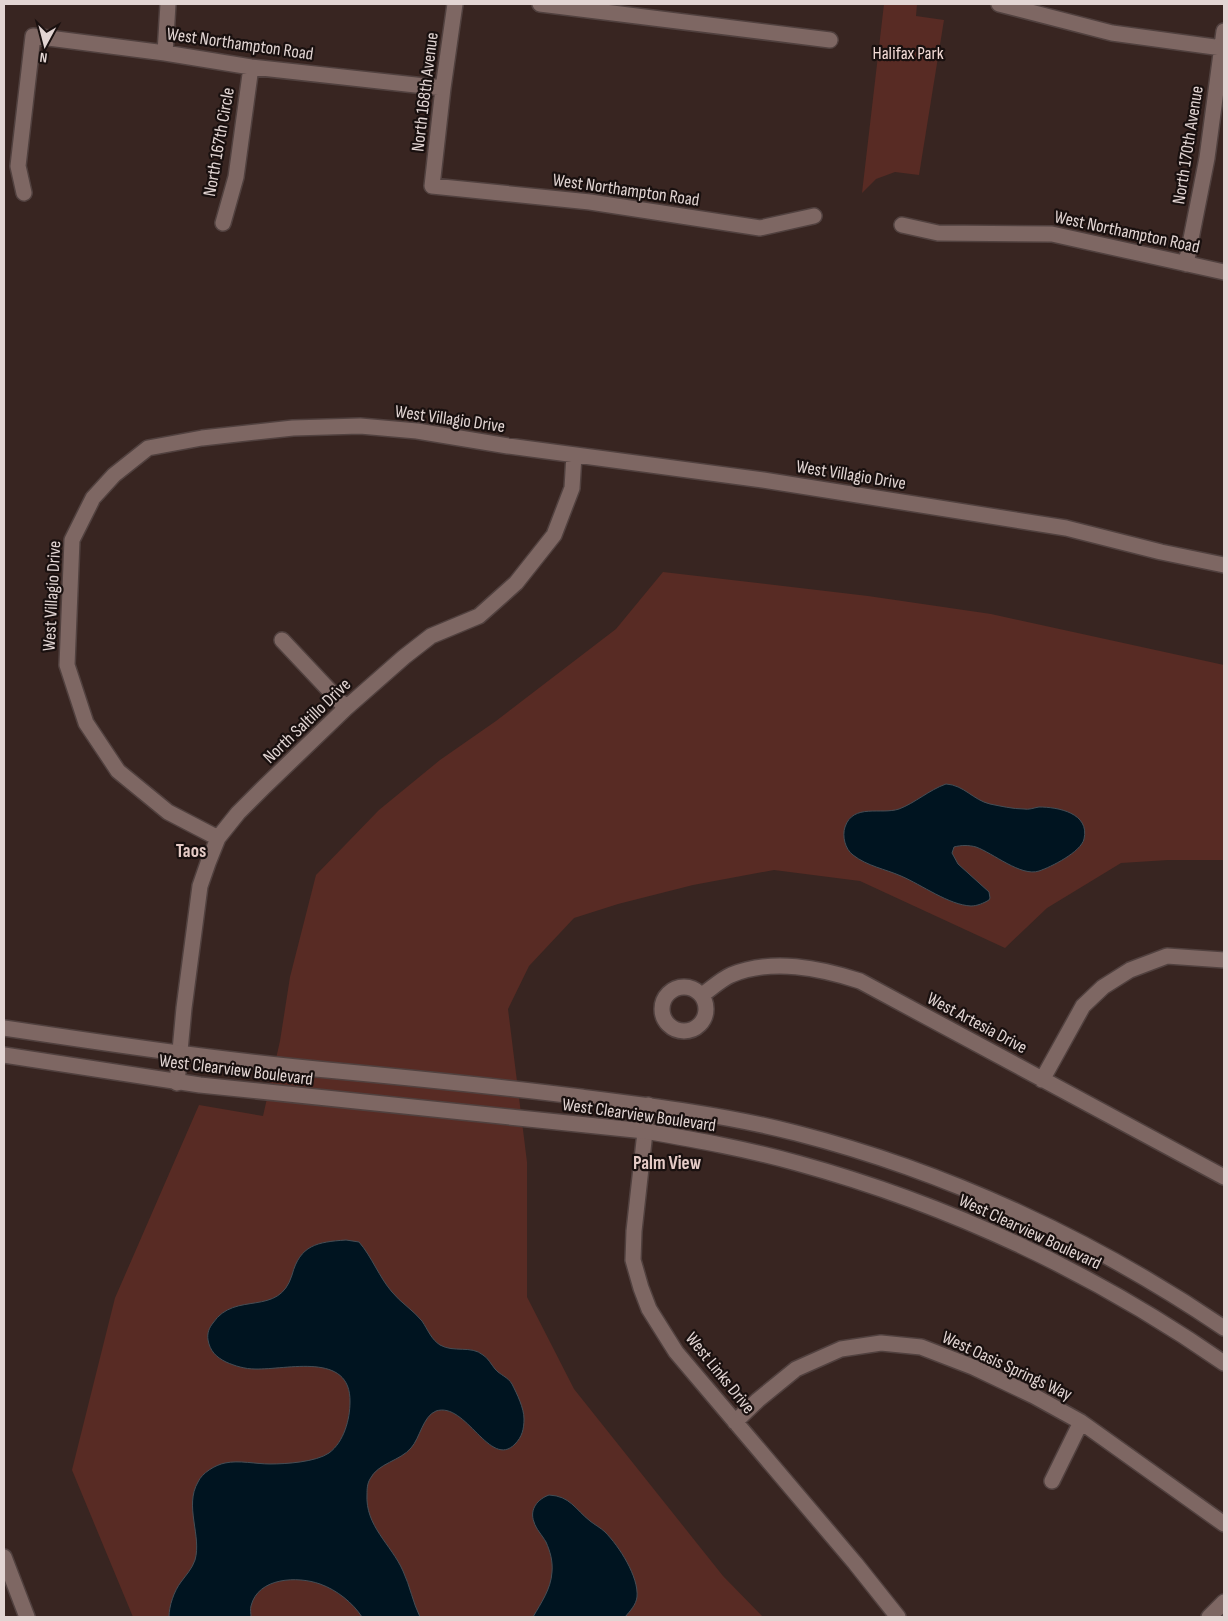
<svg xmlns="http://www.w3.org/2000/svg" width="1228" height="1621" font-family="'Sofia Sans Condensed',sans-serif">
  <rect width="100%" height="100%" fill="#382521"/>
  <!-- green -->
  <path fill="#582b24" d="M 884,4 L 917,4 L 916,16 L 944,20 L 919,175 L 895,172 L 876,179 L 862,193 Z
    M 663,572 L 868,596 L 991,614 L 1224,665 L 1224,860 L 1168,860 L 1121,863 L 1047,908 L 1005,948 L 860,881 L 774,870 L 693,885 L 618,904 L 574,918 L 529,966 L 508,1009 L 527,1162 L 527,1297 L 574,1389 L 723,1576 L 763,1617 L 133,1617 L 72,1470 L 115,1298 L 199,1105 L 263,1116 L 280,1041 L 290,977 L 316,875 L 379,810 L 440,760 L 496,721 L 616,629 Z"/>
  <!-- water -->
  <path fill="#001420" stroke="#444e56" d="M 946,784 C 964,785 973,800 990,804 C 1000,806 1013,809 1024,809 C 1029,810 1033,808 1039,807 C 1058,807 1090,813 1084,839 C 1081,852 1051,867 1039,871 C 1021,877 993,853 976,847 C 969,845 961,845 954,847 L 952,853 L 958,864 L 989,892 L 990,898 L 989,900 C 984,903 977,906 971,906 C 949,905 922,885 901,876 C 885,869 867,866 853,855 C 845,849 842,836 845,827 C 853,803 881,815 899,809 C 915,803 929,790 946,784 Z
    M 346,1240 L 359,1242 C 372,1257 379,1277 392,1292 C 401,1303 413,1310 422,1321 C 428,1330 431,1339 440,1345 C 454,1353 471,1345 483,1355 C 488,1358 491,1364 495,1369 C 500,1375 508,1377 512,1384 C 517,1394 524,1408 524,1419 C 524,1429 522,1437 515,1444 C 490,1470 466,1401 436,1411 C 423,1416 420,1438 411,1448 C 400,1461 378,1463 370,1479 C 367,1484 367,1490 367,1494 C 365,1526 391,1544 403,1571 C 410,1586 413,1603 420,1617 L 362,1617 C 353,1603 337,1590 320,1584 C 298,1576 258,1577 251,1606 C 250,1609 251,1614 251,1617 L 169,1617 C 169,1606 174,1591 181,1582 C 186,1575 192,1569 195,1560 C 202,1536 184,1506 198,1482 C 202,1473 215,1465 225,1463 C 239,1460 256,1464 270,1464 C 286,1464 316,1462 329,1453 C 344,1442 350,1419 350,1402 C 351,1351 287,1370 255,1369 C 245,1369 235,1366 226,1362 C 216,1357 210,1351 208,1340 C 207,1333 209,1328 213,1323 C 235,1290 279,1318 292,1275 C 300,1245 317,1242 346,1240 Z
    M 549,1495 C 570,1496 575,1509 590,1521 C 595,1525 601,1528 605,1532 C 619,1546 639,1577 637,1597 C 636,1605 630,1611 625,1617 L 533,1617 C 541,1603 551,1589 552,1572 C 553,1561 550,1551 546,1542 C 542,1535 536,1529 534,1522 C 529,1509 538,1499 549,1495 Z"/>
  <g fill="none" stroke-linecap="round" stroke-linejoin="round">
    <defs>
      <path id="minor" d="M 455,4 L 443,88 L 432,186 L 590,202 L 760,228 L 814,216
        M 540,4 L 830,40
        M 999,4 L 1112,33 L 1222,48
        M 165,53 L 168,4
        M 24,193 L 18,166 L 33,36 L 165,53 L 251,67 L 443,88
        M 223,223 L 236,177 L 251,67
        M 902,225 L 938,233 L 1052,234 L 1224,272
        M 1186,264 L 1207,158 L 1224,31
        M 282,640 L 346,708
        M 218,838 L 168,812 L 118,771 L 86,723 L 67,665 L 72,540 L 93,498 L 114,475 L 148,448 L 202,438 L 293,428 L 360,426 L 417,431 L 508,446 L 763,480 L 1066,528 L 1161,552 L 1224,565
        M662 1009a22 22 0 1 1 44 0a22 22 0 1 1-44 0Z
        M 702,995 C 711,989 720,980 731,975 C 772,958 820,968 860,981 L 1224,1177
        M 1042,1080 L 1083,1006 L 1103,987 L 1130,970 L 1167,956 L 1224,960
        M 177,1083 L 184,1008 L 200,886 L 208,863 L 218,838 L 238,813 L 263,788 L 346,708 L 404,657 L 431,636 L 479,616 L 516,583 L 554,535 L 572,488 L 574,455
        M 648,1105 L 634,1231 L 633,1260 L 641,1288 L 649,1309 L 676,1352 L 855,1563 L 898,1617
        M 735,1422 L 758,1400 L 796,1369 L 841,1349 L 881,1343 L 921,1347 L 973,1367 L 1034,1396 L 1081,1422 L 1224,1524
        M 1052,1481 L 1081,1422
        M 4,1557 L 27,1617
        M 1209,1617 L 1224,1602"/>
      <path id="tertiary" d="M 4,1028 C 111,1044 219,1060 327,1070 C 412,1078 497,1086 581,1097 C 653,1106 726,1115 796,1133 C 948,1172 1094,1240 1224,1328
        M 4,1055 L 200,1085 L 645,1131 C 696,1140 747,1149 797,1163 C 950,1205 1094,1273 1224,1363"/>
    </defs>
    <!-- minor casing -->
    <use href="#minor" stroke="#51413f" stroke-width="18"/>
    <!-- tertiary casing -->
    <use href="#tertiary" stroke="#51413f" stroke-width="18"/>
    <!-- minor -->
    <use href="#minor" stroke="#7e6763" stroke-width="15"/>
    <!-- tertiary -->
    <use href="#tertiary" stroke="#7e6763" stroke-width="15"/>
  </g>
  <g text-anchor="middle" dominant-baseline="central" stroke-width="4.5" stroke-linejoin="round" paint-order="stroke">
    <!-- street labels -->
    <g font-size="18" fill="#e2d5d3" stroke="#19100f">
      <text transform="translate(240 44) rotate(8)">West Northampton Road</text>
      <text transform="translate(425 92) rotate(-83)">North 168th Avenue</text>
      <text transform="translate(219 142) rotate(-80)">North 167th Circle</text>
      <text transform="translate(1188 145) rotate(-81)">North 170th Avenue</text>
      <text transform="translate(626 190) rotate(8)">West Northampton Road</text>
      <text transform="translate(1127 232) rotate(12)">West Northampton Road</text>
      <text transform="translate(450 419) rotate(8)">West Villagio Drive</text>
      <text transform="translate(851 475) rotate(9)">West Villagio Drive</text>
      <text transform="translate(52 596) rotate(-87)">West Villagio Drive</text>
      <text transform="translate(307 721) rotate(-44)">North Saltillo Drive</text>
      <text transform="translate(977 1023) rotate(28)">West Artesia Drive</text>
      <text transform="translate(236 1070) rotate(7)">West Clearview Boulevard</text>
      <text transform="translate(639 1115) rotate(8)">West Clearview Boulevard</text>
      <text transform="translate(1030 1232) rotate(25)">West Clearview Boulevard</text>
      <text transform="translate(1007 1366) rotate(25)">West Oasis Springs Way</text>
      <text transform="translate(720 1373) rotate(51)">West Links Drive</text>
    </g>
    <!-- park labels -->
    <g font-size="18" fill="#f3dbd6" stroke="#19100f">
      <text x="908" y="53">Halifax Park</text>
    </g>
    <!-- neighbourhood labels -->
    <g font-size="19" font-weight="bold" fill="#e6ccc7" stroke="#19100f">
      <text x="191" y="851">Taos</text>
      <text x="667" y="1163">Palm View</text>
    </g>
  </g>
  <!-- border -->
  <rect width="1228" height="1621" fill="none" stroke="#e2d5d3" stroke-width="10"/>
  <!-- north arrow -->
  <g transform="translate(45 45) rotate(187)" stroke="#19100f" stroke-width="4" paint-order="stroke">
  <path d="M0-4L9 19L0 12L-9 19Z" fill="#e2d5d3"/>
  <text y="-8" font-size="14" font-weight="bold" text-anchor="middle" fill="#e2d5d3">N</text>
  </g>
</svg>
